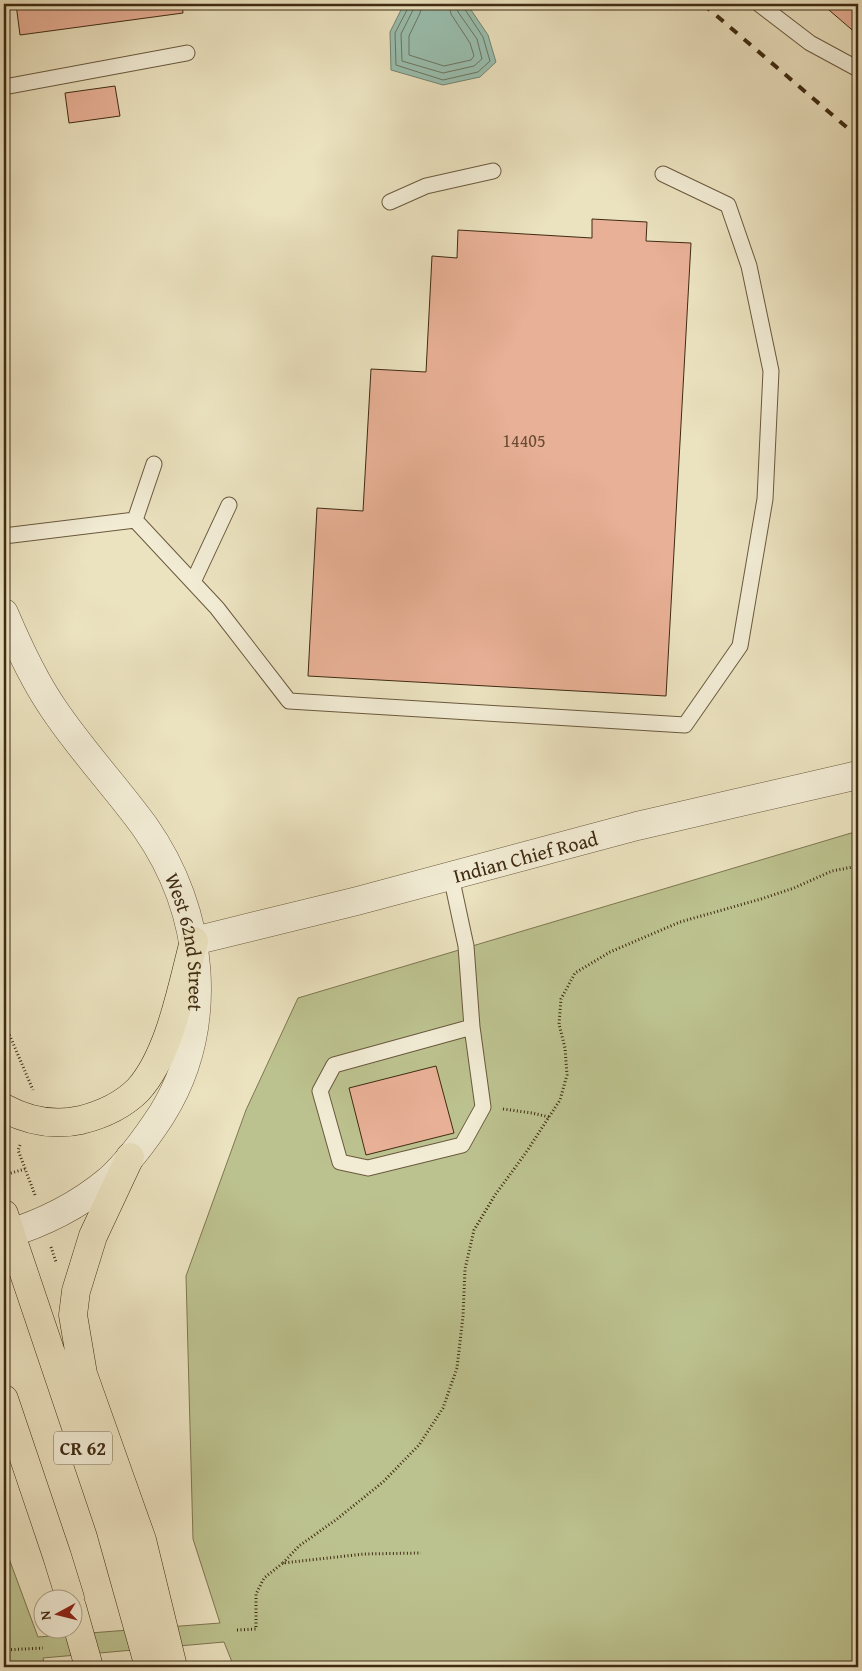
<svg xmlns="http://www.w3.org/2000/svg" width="862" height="1671" font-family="'Gentium Book Plus',serif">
  <rect width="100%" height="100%" fill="#ebe2bf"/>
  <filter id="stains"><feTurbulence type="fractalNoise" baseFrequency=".004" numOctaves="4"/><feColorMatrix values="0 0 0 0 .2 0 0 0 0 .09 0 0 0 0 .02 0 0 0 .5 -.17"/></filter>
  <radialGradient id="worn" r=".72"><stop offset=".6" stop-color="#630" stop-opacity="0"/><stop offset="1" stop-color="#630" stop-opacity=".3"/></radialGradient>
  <!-- green -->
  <path fill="#bcc28f" stroke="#7e7650" d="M 858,831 L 858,1667 L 234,1667 L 224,1642 L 43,1658 L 45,1667 L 4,1667 L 4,1545 L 38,1637 L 220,1623 L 193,1539 L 186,1276 L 246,1110 L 298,998 Z"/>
  <!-- water -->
  <path fill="#99beae" stroke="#758370" d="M 404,4 L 467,4 L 488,35 L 496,62 L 480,77 L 443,85 L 391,70 L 390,32 Z"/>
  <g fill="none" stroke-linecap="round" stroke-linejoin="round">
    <!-- shore -->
    <path stroke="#6c7460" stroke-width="1" d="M 408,4 L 408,8 L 395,33 L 396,65 L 443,80 L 478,72 L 490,61 L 483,37 L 464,8 L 463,4
      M 414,4 L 413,10 L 401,34 L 402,61 L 443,73 L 474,66 L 482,59 L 477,39 L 458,12 L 457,4
      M 422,4 L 420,13 L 409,36 L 409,55 L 444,66 L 471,60 L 474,56 L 470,43 L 451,14 L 449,4"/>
  </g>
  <!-- building -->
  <path fill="#e8b096" stroke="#3f2b12" d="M 16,4 L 182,4 L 183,13 L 20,35 Z
    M 822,4 L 858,4 L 858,35 Z
    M 115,86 L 120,116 L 69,123 L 65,93 Z
    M 592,219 L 647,222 L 646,241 L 691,243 L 666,696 L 308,676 L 317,508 L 363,511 L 371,369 L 426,372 L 432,256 L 457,258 L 458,230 L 592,238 Z
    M 436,1066 L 454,1133 L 366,1155 L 349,1088 Z"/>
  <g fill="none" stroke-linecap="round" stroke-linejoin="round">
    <defs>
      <path id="lane" d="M 759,4 L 810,43 L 858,69
        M 4,87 L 187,53
        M 390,202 L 426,186 L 493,171
        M 135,520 L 154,464
        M 4,536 L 135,520 L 217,608 L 289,701 L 685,725 L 740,646 L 765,499 L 771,371 L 749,266 L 728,205 L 663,174
        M 193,582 L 229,505
        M 451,876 L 466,946 L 472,1027 L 483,1107 L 462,1145 L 368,1168 L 340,1162 L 320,1091 L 334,1065 L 472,1027"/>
      <g id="street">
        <path id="s1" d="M 4,613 C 18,646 33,679 53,708 C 81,750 116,787 145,827 C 204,911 217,1025 162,1114 C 147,1137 130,1161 109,1180 C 79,1205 41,1224 4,1235"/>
        <path id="s2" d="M 194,941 L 357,901 L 637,826 L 858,775"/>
      </g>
      <path id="primary" d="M 4,1108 C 28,1121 54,1126 81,1120 C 101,1115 123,1105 138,1090 C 170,1055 182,986 194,941
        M 130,1157 L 93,1236 L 76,1291 L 73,1315 L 83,1374 L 142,1540 L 173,1667
        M 4,1214 L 110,1528 L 149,1667
        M 4,1399 L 57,1556 L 70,1598
        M 72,1607 L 89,1667"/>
    </defs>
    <!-- lane casing -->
    <use href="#lane" stroke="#6a593d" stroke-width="17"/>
    <!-- street casing -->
    <use href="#street" stroke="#6a593d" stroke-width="29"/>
    <!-- primary casing -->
    <use href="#primary" stroke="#3f2b12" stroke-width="29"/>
    <!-- path -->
    <path stroke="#3f2b12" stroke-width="3" stroke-dasharray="1 2.5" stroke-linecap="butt" d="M 4,1022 L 33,1090
      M 503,1109 L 532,1113 L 549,1117
      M 20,1145 L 18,1150 L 35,1195
      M 4,1175 L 25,1169
      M 51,1247 L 56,1262
      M 283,1563 L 299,1546 L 337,1519 L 383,1482 L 419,1445 L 443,1408 L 457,1368 L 463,1316 L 465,1269 L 474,1230 L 495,1195 L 525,1154 L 560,1100 L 567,1075 L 565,1048 L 559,1024 L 561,999 L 575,973 L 610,952 L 680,922 L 761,899 L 794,888 L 832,871 L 858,866
      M 237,1630 L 256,1629 L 256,1594 L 264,1578 L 283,1563 L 364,1554 L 421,1553
      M 4,1650 L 43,1648"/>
    <!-- lane -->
    <use href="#lane" stroke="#f2ecd5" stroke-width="15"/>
    <!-- street -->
    <use href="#street" stroke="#f2ecd5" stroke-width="28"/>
    <!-- primary -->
    <use href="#primary" stroke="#ebe2bf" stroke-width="28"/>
    <!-- rail -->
    <path stroke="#3f2b12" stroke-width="4" stroke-dasharray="9 9" stroke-linecap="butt" d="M 703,4 L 858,137"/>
  </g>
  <g text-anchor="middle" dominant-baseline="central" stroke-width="4.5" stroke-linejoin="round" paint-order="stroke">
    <!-- number labels -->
    <g font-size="18" fill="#694c33">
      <text x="524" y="440">14405</text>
    </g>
    <!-- shield labels -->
    <rect fill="#f2ecd5" stroke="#75654c" stroke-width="1" x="54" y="1431.5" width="58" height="33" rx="4"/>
    <g font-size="19" font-weight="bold" fill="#3f2b12">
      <text x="83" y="1448">CR 62</text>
    </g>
    <!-- street labels -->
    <g font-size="20" fill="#3f2b12" stroke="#f2ecd5">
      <text stroke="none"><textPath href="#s2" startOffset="342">Indian Chief Road</textPath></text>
      <text stroke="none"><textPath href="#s1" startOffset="382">West 62nd Street</textPath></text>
    </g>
  </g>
  <!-- margin -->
  <rect width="862" height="1671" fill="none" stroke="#ebe2bf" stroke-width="20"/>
  <rect x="5" y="5" width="852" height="1661" fill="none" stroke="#3f2b12" stroke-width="2.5"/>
  <rect x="10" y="10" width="842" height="1651" fill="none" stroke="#3f2b12"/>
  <!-- north arrow -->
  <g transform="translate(58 1614) rotate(263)"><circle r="24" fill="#f2ecd5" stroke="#aa9f87"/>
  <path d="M0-4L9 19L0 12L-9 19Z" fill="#8f2418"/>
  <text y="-8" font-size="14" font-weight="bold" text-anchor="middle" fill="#3f2b12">N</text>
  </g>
  <rect width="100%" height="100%" filter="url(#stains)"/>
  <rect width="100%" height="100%" fill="url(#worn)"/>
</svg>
